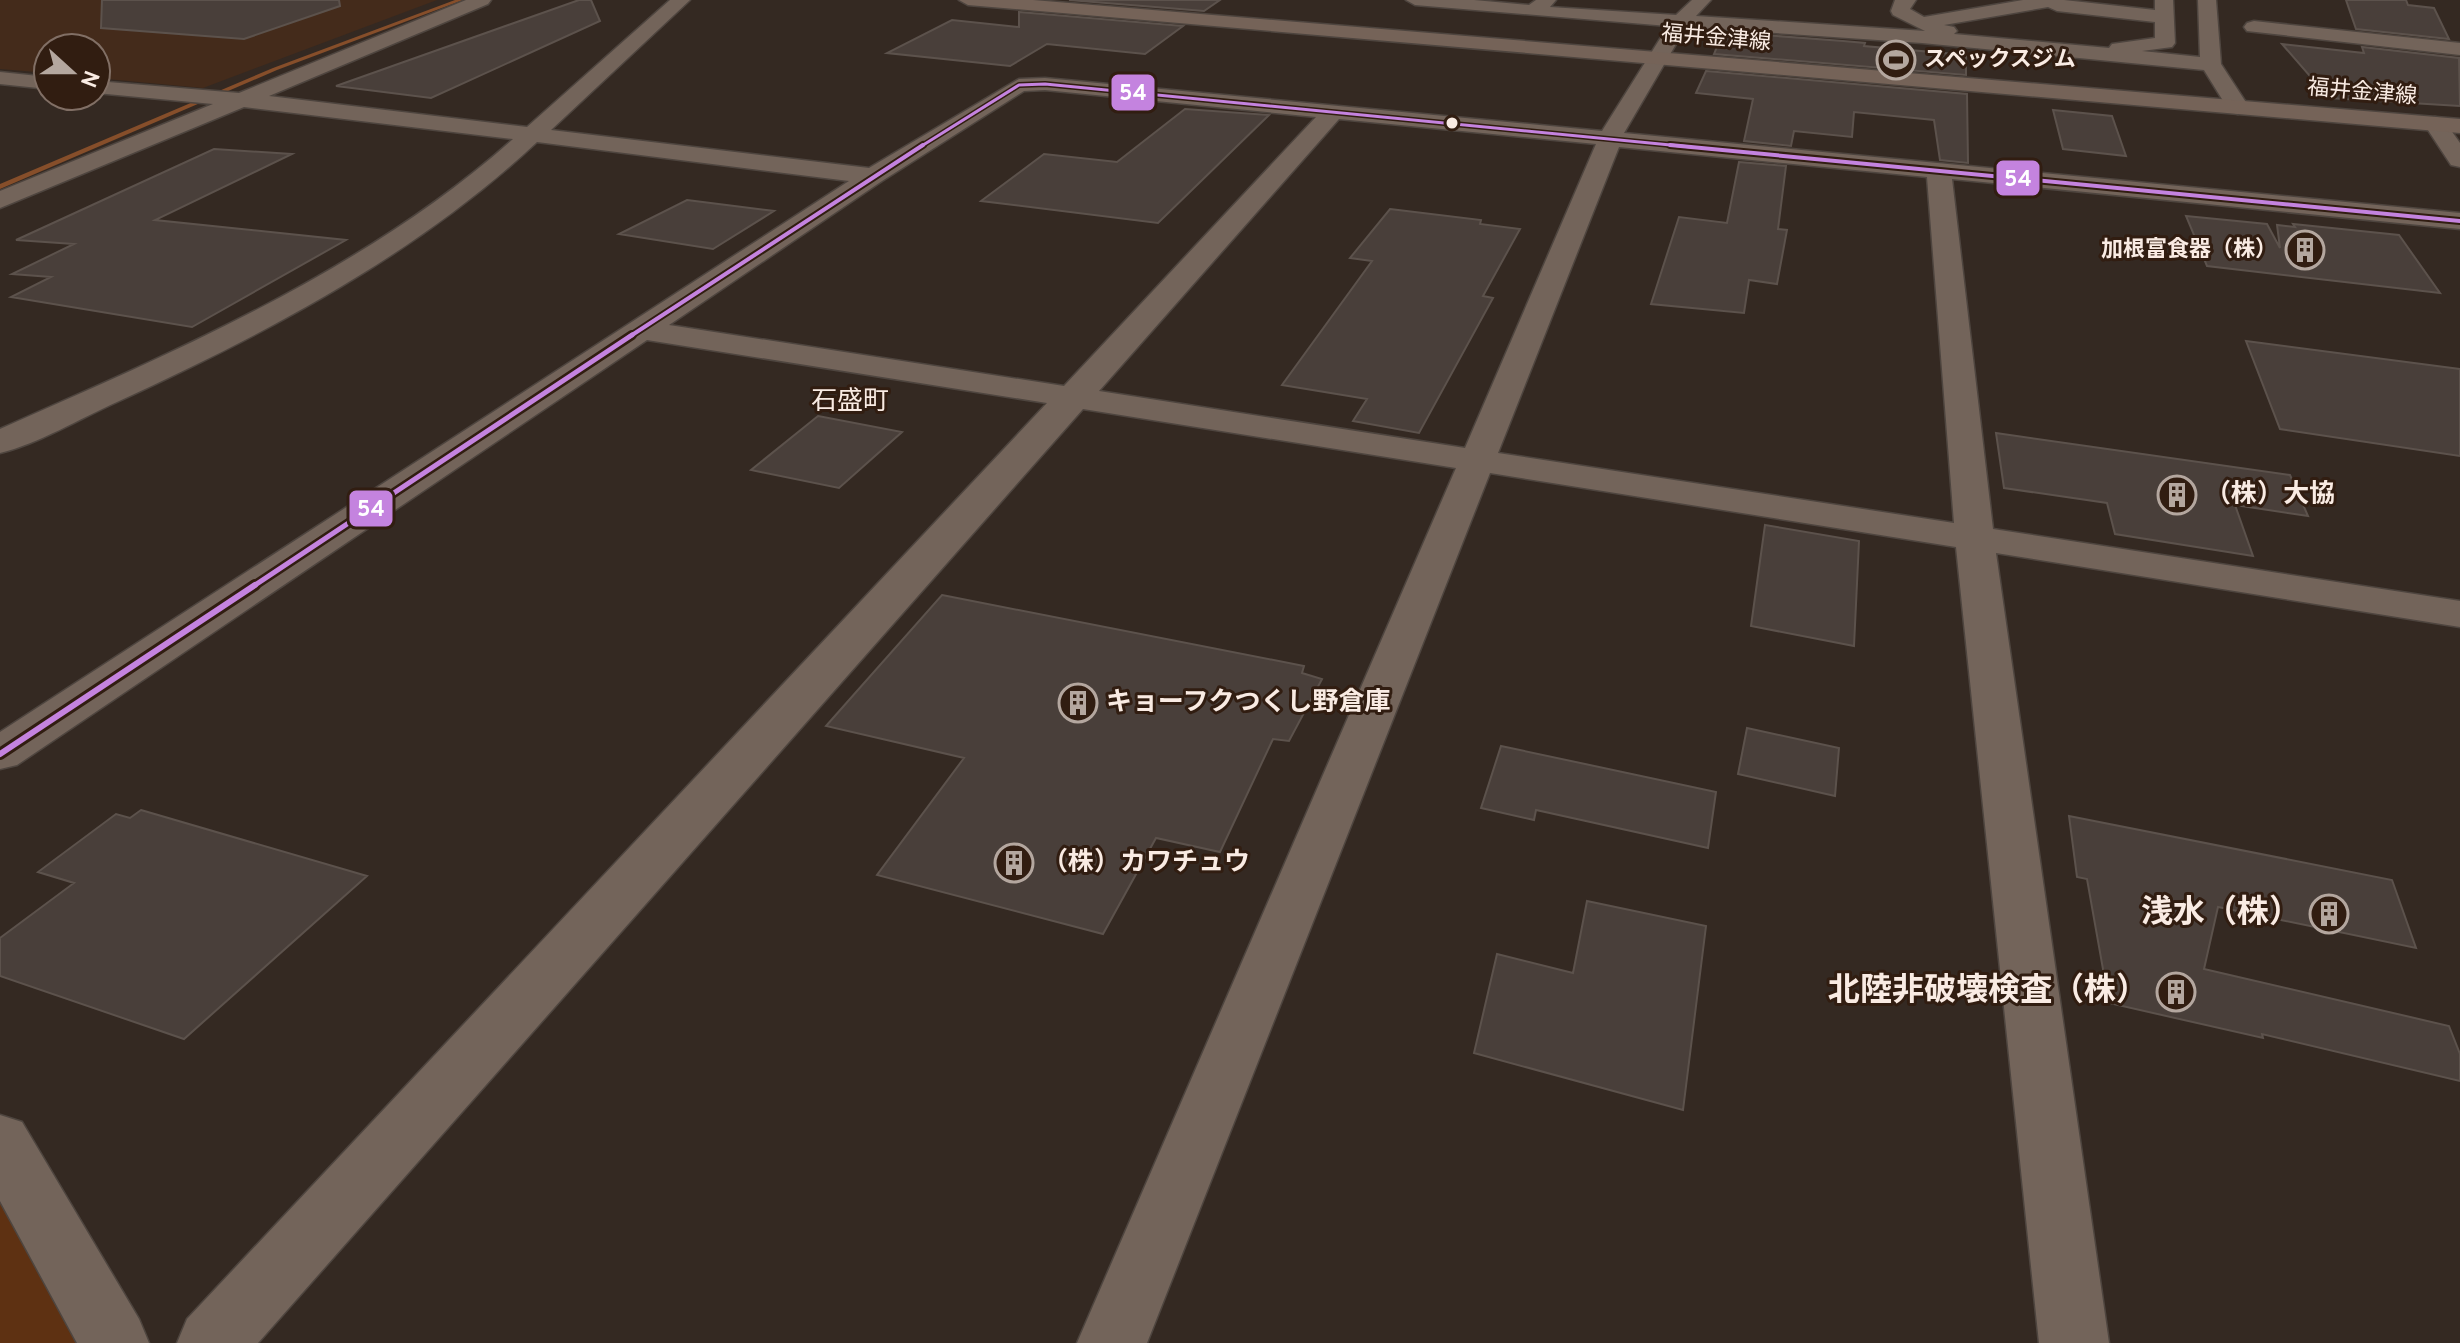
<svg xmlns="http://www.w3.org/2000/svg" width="2460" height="1343" font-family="Overpass,'Noto Sans JP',sans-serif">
  <rect width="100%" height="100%" fill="#342922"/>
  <!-- built -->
  <path fill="#442b1b" d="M 0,0 L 437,0 L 203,88 L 96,78 L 96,48 L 48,48 L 48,73 L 0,69 Z"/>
  <!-- green -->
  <path fill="#5e3112" d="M 0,1141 L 114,1343 L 0,1343 Z"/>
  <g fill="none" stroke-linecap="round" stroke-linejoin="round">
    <!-- stream -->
    <path fill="#864e2a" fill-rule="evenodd" d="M 455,0 L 463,0 L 277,70 L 0,189 L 0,184 L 273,68 Z"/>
  </g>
  <!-- building -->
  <path fill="#493f3a" stroke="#5c524c" stroke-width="2" d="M 102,0 L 339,0 L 340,6 L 244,39 L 101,28 Z
    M 579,0 L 591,0 L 600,21 L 431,98 L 336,86 Z
    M 1069,0 L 1220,0 L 1204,11 Z
    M 2346,0 L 2406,0 L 2408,5 L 2434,8 L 2449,39 L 2356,29 Z
    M 1019,12 L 1183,26 L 1145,54 L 1047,44 L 1010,66 L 887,53 L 952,20 L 1019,27 Z
    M 1723,32 L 1843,41 L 1865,43 L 1864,46 L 1966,55 L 1966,75 L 1714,54 Z
    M 2282,44 L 2364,53 L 2362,47 L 2459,58 L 2460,106 L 2329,98 Z
    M 1706,71 L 1967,94 L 1968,163 L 1940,160 L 1934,120 L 1854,112 L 1852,137 L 1794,131 L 1791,146 L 1744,141 L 1753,99 L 1696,93 Z
    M 1185,109 L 1269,115 L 1158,223 L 981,201 L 1044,154 L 1117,162 Z
    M 2053,110 L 2112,116 L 2126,156 L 2063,149 Z
    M 214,149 L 292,154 L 155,220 L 346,240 L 192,327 L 11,297 L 51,277 L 12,274 L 74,244 L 16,240 Z
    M 1739,162 L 1786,166 L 1778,229 L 1787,230 L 1777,284 L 1749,280 L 1744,313 L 1651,304 L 1679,217 L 1727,223 Z
    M 687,200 L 774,211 L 713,249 L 619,234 Z
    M 1390,209 L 1481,220 L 1480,224 L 1520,229 L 1483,296 L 1493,298 L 1419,433 L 1353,421 L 1367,399 L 1282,385 L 1372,261 L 1350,258 Z
    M 2186,216 L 2267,224 L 2280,248 L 2277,225 L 2295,227 L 2293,224 L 2399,235 L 2440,293 L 2207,266 Z
    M 2246,341 L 2460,369 L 2460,456 L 2280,429 Z
    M 818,416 L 902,432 L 839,488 L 751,470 Z
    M 1996,433 L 2290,475 L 2308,516 L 2235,505 L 2253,556 L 2115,534 L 2107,503 L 2004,488 Z
    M 1765,525 L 1859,541 L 1854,646 L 1751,626 Z
    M 942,595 L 1304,666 L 1302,673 L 1322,679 L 1289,741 L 1273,739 L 1220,852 L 1156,838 L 1103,934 L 877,875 L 964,758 L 826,726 Z
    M 1747,728 L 1839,748 L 1835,796 L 1738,774 Z
    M 1501,746 L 1716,792 L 1708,848 L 1536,810 L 1534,820 L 1481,808 Z
    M 141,810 L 367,876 L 184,1039 L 0,976 L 0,938 L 74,883 L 38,872 L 116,814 L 130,818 Z
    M 2069,816 L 2392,880 L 2416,948 L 2218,907 L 2204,969 L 2449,1026 L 2460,1054 L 2460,1081 L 2262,1034 L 2263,1038 L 2109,1003 L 2087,879 L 2077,877 Z
    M 1587,901 L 1706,926 L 1683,1110 L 1474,1053 L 1497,954 L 1573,973 Z"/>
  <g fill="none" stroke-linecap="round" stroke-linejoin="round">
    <defs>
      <path id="minor" d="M 466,0 L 491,0 L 488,4 L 269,96 L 527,127 L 670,0 L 690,0 L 551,130 L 869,168 L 1019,79 L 1045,78 L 1602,131 L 1668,26 L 1415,5 L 1406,0 L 1474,0 L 1529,5 L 1536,0 L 1556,0 L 1550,7 L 1676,15 L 1692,0 L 1711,0 L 1696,16 L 1925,31 L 1893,15 L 1891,11 L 1895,0 L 1916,0 L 1910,9 L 1924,17 L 2023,0 L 2064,0 L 2155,10 L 2155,0 L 2173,0 L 2175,43 L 2172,47 L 2142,51 L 2200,57 L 2198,0 L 2216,0 L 2221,64 L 2249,107 L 2238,114 L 2230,112 L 2204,70 L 1922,43 L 1686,27 L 1624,133 L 2460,213 L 2460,229 L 1952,179 L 1993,529 L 2460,601 L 2460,627 L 1996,553 L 2109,1343 L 2039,1343 L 1956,547 L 1490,473 L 1147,1343 L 1077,1343 L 1456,468 L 1083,409 L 258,1343 L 177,1343 L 187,1319 L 1047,403 L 647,340 L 17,765 L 0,769 L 0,732 L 849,181 L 537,142 C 416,255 267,333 117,402 C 79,419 40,443 0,453 L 0,429 C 179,350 366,270 513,139 L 244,107 L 0,208 L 0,191 L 213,104 L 96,93 L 96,81 L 239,93 ZM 2048,7 L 2057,11 L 2155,22 L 2155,38 L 2112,44 L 2109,48 L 1954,34 L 1957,31 L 1954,27 L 1944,25 ZM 1045,90 L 1316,117 L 1064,386 L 669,325 L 882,181 L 1024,91 ZM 1339,119 L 1596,144 L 1465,448 L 1099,391 ZM 1619,147 L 1927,177 L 1954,523 L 1498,453 Z
        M 2254,21 L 2460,43 L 2460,55 L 2247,31 L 2244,27 L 2247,23 Z
        M 0,72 L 48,77 L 48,89 L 0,84 Z
        M 2435,117 L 2443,119 L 2460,143 L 2460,167 L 2451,165 L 2424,124 L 2427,119 Z
        M 0,1115 L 22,1122 L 139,1319 L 149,1343 L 77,1343 L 0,1201 Z"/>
      <path id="major" d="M 959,0 L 1033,0 L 2460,119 L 2460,133 L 968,5 Z"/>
    </defs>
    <!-- minor casing -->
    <use href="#minor" stroke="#4e453f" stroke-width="3"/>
    <!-- major casing -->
    <use href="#major" stroke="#4e453f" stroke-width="3"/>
    <!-- minor -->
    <use href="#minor" fill="#73645a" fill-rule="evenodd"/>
    <!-- major -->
    <use href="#major" fill="#756358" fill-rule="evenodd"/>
    <defs>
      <path id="bus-1-far3" d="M 920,147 L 1019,85 L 1045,84 L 1691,147"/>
      <path id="bus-1-far2" d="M 1670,145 L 2460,221
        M 629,337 L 923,145"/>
      <path id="bus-1-far1" d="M 252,587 L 632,335"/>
      <path id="bus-1" d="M 0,754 L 255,585"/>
    </defs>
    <!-- bus-1-far3 casing -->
    <use href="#bus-1-far3" stroke="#311d11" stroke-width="6"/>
    <!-- bus-1-far2 casing -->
    <use href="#bus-1-far2" stroke="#311d11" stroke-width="8"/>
    <!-- bus-1-far1 casing -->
    <use href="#bus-1-far1" stroke="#311d11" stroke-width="10"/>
    <!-- bus-1 casing -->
    <use href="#bus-1" stroke="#311d11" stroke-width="12"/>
    <!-- bus-1-far3 -->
    <use href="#bus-1-far3" stroke="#c483df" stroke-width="3"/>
    <!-- bus-1-far2 -->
    <use href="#bus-1-far2" stroke="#c483df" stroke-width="4"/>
    <!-- bus-1-far1 -->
    <use href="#bus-1-far1" stroke="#c483df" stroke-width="5"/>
    <!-- bus-1 -->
    <use href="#bus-1" stroke="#c483df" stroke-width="6"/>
  </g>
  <!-- icons -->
  <defs>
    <symbol id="stadium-ring" viewBox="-11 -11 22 22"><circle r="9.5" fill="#311d11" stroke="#b4a79f" stroke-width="1.5"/><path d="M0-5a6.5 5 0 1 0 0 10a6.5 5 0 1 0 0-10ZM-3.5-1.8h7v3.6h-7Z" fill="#b4a79f"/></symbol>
    <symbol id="building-ring" viewBox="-11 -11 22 22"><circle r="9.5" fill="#311d11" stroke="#b4a79f" stroke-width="1.5"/><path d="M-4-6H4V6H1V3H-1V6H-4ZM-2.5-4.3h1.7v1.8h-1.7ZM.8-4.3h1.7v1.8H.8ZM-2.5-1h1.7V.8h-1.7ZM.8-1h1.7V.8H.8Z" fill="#b4a79f"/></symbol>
  </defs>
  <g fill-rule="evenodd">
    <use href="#stadium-ring" x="1874" y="38" width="44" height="44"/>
    <use href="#building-ring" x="2283" y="228" width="44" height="44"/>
    <use href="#building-ring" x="2155" y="473" width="44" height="44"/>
    <use href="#building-ring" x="1056" y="681" width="44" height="44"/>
    <use href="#building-ring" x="992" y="841" width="44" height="44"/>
    <use href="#building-ring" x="2307" y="892" width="44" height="44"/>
    <use href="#building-ring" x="2154" y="970" width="44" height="44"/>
  </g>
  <!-- markers -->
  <circle fill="#f9ebe3" stroke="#311d11" stroke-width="3" cx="1452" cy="123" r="7"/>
  <g text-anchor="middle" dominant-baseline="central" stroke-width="6" stroke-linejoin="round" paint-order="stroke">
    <!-- far-street labels -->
    <g font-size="22" fill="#f9ebe3" stroke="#311d11">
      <text transform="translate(1716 39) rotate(5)">福井金津線</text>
      <text transform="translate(2362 93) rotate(5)">福井金津線</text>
    </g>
    <!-- far-poi labels -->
    <g font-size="22" font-weight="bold" fill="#f9ebe3" stroke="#311d11" text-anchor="start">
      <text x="1924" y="60">スペックスジム</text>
      <text x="2277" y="250" text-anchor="end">加根富食器（株）</text>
    </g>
    <!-- far-quarter labels -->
    <g font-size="26" fill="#f9ebe3" stroke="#311d11">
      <text x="850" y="402">石盛町</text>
    </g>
    <!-- poi labels -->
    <g font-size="26" font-weight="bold" fill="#f9ebe3" stroke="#311d11" text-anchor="start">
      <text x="2205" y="495">（株）大協</text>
      <text x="1106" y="703">キョーフクつくし野倉庫</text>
      <text x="1042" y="863">（株）カワチュウ</text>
    </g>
    <!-- near-poi labels -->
    <g font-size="32" font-weight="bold" fill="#f9ebe3" stroke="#311d11" text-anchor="end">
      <text x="2301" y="914">浅水（株）</text>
      <text x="2148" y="992">北陸非破壊検査（株）</text>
    </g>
  </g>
  <g stroke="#311d11" stroke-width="3">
    <rect x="1110" y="73" width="46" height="39" rx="8" fill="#c483df"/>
    <rect x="1995" y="159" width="46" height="38" rx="8" fill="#c483df"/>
    <rect x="348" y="489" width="46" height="39" rx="8" fill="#c483df"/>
  </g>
  <g font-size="22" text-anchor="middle" font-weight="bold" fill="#fff">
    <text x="1133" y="100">54</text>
    <text x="2018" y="186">54</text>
    <text x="371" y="516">54</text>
  </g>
  <!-- north arrow -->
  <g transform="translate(72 72) rotate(111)"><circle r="38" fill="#311d11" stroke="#816f65" stroke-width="2"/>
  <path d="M0-6L14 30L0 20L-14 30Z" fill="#b4a79f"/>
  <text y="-12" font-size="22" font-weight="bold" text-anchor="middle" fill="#f9ebe3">N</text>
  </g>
</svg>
